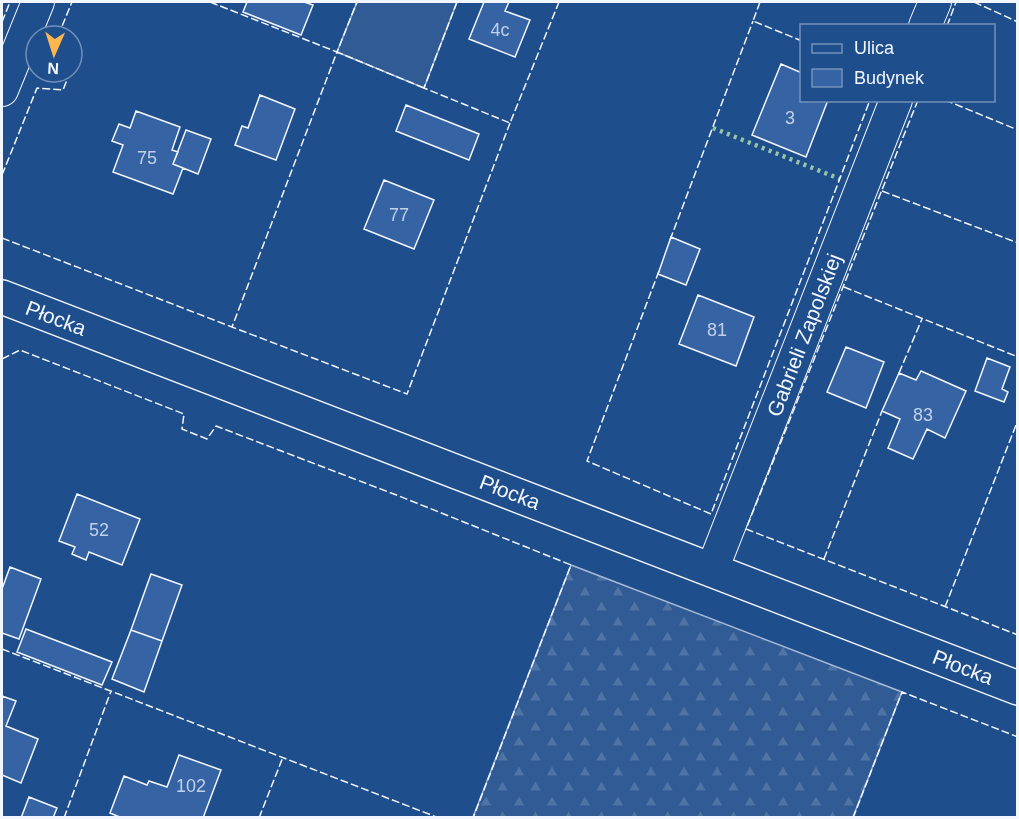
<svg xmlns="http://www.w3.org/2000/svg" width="1019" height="819" font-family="Arial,sans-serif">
  <defs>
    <pattern id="forest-firs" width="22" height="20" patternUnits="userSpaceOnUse" patternTransform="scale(1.5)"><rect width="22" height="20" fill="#305b95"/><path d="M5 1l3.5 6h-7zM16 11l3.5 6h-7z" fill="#4e73a5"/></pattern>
  </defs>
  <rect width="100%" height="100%" fill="#1f4e8c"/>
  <!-- built -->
  <path fill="#305b95" stroke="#a8bbd7" stroke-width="1.5" d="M 357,2 L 457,2 L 424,88 L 337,52 Z"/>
  <!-- forest -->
  <path fill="url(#forest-firs)" stroke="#a8bbd7" stroke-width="1.5" d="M 571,565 L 902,692 L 853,817 L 473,817 Z"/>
  <!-- building -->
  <path fill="#3563a3" stroke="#f2f6ff" stroke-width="1.5" d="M 247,2 L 304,2 L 313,5 L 301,35 L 243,12 Z
    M 484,2 L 509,2 L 505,11 L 530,20 L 515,57 L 469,39 Z
    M 781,64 L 802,73 L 802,100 L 828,100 L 806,157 L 752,135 Z
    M 260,95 L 295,109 L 276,160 L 235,145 L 242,126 L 248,128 Z
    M 406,105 L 479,134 L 469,160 L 396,131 Z
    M 136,111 L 180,127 L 172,150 L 178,152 L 173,164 L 183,168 L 173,194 L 113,172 L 123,145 L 112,141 L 119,124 L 130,128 Z
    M 186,130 L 211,139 L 198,174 L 173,164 Z
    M 384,180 L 434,200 L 414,249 L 364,229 Z
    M 671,237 L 700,249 L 686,285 L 658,274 Z
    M 698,295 L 754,317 L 736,366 L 679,344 Z
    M 846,347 L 884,362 L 866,408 L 827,392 Z
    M 987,358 L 1010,367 L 1002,389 L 1008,392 L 1004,402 L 975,391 Z
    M 921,371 L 966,391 L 945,438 L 927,429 L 913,459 L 888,448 L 900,419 L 882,411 L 899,373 L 916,380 Z
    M 77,494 L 140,519 L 122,565 L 89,552 L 86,560 L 72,554 L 75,547 L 59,541 Z
    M 10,567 L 41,579 L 19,639 L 2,633 L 2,589 Z
    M 151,574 L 182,585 L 162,641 L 131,630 Z
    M 26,629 L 112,662 L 102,685 L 17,652 Z
    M 131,630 L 162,641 L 144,692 L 112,679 Z
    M 2,696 L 16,701 L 6,726 L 38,739 L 21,783 L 2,775 Z
    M 179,755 L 221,770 L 203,818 L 122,818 L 110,813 L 124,776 L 147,785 L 149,781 L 167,787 Z
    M 29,797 L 57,808 L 53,818 L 21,818 Z"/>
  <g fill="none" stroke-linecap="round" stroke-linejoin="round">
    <defs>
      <path id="street" d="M 925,26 L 935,2
        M 2,90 L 38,2
        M 712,570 L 896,100"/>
      <path id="secondary" d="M 2,297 L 1018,688"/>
    </defs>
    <!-- street casing -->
    <use href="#street" stroke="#f2f6ff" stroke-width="34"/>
    <!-- secondary casing -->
    <use href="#secondary" stroke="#f2f6ff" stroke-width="36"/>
    <!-- street -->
    <use href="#street" stroke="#1f4e8c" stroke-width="32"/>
    <!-- secondary -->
    <use href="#secondary" stroke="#1f4e8c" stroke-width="33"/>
    <!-- hedge -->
    <path stroke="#97c8a6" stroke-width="4.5" stroke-dasharray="3 4.5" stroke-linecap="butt" d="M 713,128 L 840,179"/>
    <!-- fence -->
    <path stroke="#f2f6ff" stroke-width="1.5" stroke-dasharray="8 3" stroke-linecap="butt" d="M 210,2 L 337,52 L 357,2
      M 457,2 L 424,88 L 510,123 L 559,2
      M 760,2 L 753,21 L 802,41
      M 974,2 L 1018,22
      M 2,22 L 10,2
      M 947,26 L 956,2
      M 58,36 L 72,2
      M 72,60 L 74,62 L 72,67
      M 424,88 L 337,52 L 232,327 L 407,394 L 510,123
      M 918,100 L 746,529 L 1018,635
      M 945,100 L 1018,130
      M 2,175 L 37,88 L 63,90 L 70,72
      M 882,191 L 1018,243
      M 2,238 L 232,327
      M 670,240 L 753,21
      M 659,271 L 587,461 L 711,514 L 870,100
      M 844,287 L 1018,357
      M 2,359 L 20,350 L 184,414 L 182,429 L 207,439 L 216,426 L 399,496 L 571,565 L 473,818
      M 899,373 L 922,319
      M 824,559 L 882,411
      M 945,607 L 1018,420
      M 2,649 L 439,818
      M 64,818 L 111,691
      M 259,818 L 283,757
      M 853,818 L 902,692 L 1018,737"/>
  </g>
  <g text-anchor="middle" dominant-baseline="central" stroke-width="4.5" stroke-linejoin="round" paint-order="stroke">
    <!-- number labels -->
    <g font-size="18" fill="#c3d1e8">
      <text x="500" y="30">4c</text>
      <text x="790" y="118">3</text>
      <text x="147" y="158">75</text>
      <text x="399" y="215">77</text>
      <text x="717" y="330">81</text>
      <text x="923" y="415">83</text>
      <text x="99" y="530">52</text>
      <text x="191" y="786">102</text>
    </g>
    <!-- street labels -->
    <g font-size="21" fill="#f2f6ff" stroke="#1f4e8c">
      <text transform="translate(56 318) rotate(21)">Płocka</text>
      <text transform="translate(804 335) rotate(-69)">Gabrieli Zapolskiej</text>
      <text transform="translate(510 492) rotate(21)">Płocka</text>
      <text transform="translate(963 667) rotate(21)">Płocka</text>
    </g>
  </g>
  <!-- border -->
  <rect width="1019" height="819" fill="none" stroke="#f2f6ff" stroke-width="6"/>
  <!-- legend -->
  <rect x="800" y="24" width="195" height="78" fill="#1f4e8c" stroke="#7391ba" stroke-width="1.5"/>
  <rect x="812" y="44" width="30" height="9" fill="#1f4e8c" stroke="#7391ba" stroke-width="1.5"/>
  <text x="854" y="54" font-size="18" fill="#f2f6ff">Ulica</text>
  <rect x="812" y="69" width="30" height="18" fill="#3563a3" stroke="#7391ba" stroke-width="1.5"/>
  <text x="854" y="84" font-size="18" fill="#f2f6ff">Budynek</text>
  <!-- north arrow -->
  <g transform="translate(54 54) rotate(183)"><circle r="28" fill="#1f4e8c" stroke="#7391ba" stroke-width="1.5"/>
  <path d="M0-4.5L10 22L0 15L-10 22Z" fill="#ffb74d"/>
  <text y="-9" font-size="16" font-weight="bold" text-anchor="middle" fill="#f2f6ff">N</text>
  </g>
</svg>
